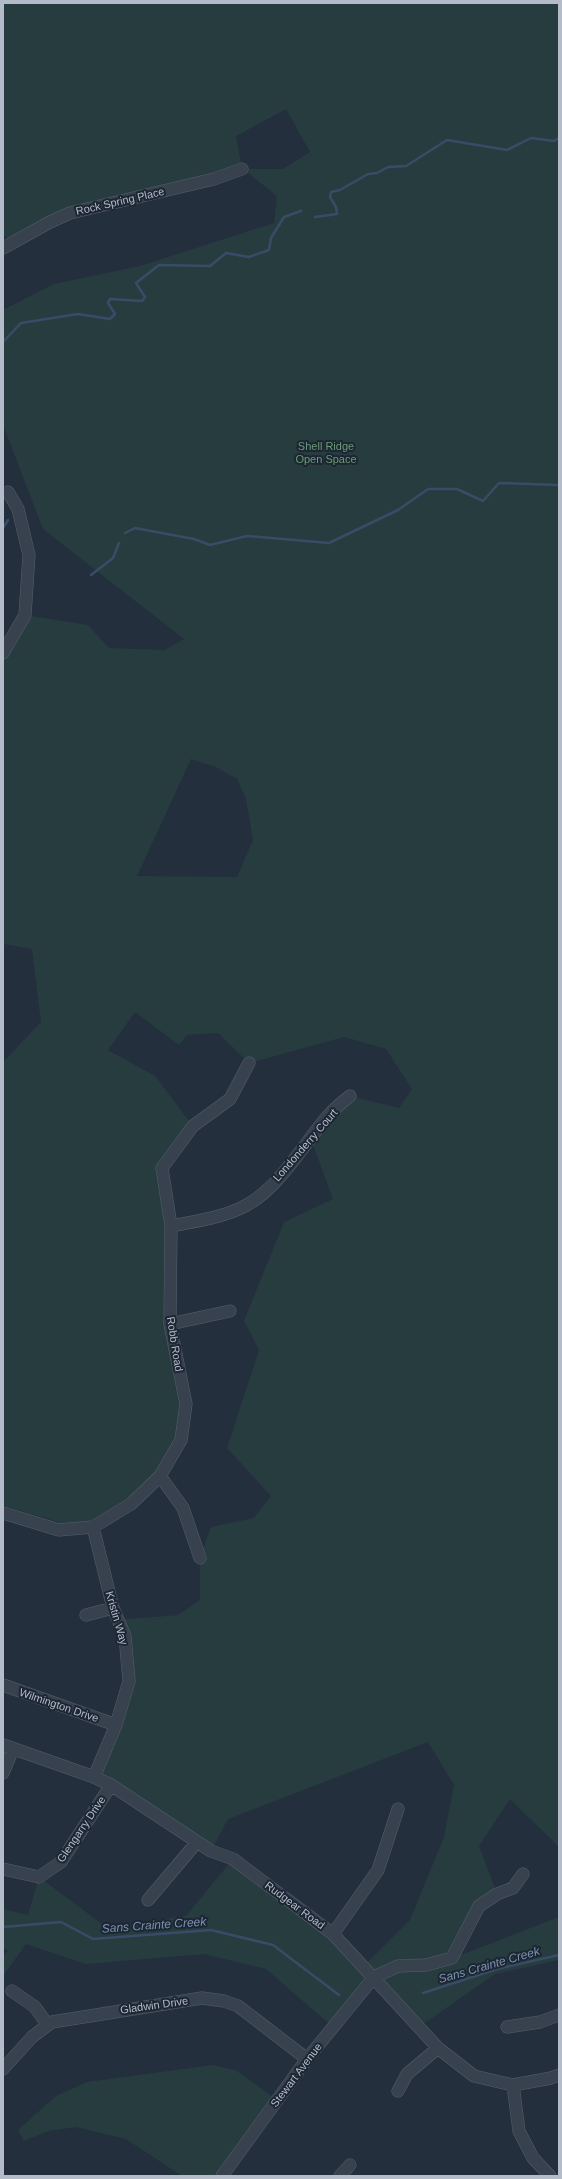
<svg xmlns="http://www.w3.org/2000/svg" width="562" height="2179" font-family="Helvetica,sans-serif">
  <rect width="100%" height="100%" fill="#242f3e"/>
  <!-- green -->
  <path fill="#263c3f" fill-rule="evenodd" d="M 3,3 L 559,3 L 559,1847 L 510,1799 L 479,1846 L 497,1894 L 479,1906 L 453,1958 L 559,1917 L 559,1960 L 495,1974 L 419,2027 L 374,1977 L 333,2027 L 266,1969 L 204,1954 L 86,1964 L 26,1944 L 3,1976 L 3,1957 L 8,1950 L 3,1948 L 3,1909 L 28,1915 L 39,1877 L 106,1927 L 186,1916 L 233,1859 L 364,1966 L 410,1920 L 444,1837 L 454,1785 L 428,1742 L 228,1819 L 211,1851 L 94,1777 L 129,1681 L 118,1620 L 178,1615 L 200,1600 L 200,1558 L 211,1527 L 254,1518 L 271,1496 L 227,1448 L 259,1350 L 244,1321 L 284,1222 L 333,1199 L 311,1139 L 350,1096 L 399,1108 L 412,1089 L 386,1049 L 344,1037 L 249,1063 L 218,1033 L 187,1035 L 179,1045 L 135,1012 L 108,1050 L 155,1076 L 193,1126 L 162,1168 L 171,1226 L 170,1324 L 186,1404 L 181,1440 L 160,1476 L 93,1527 L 59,1530 L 59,1522 L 3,1506 L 3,1062 L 41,1022 L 32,949 L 3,944 L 3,653 L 25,615 L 88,625 L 109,648 L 165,650 L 184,639 L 43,529 L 3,425 L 3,310 L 54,284 L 140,266 L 274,223 L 277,196 L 243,169 L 283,169 L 310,152 L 286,109 L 236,136 L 242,169 L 70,213 L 13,243 L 3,235 ZM 191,759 L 216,767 L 237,779 L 246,799 L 253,840 L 237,877 L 137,876 Z
    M 213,2065 L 237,2071 L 277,2100 L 222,2176 L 182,2176 L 126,2139 L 76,2127 L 48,2131 L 24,2141 L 18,2130 L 56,2096 L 87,2082 Z"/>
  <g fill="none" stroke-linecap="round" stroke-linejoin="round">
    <!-- stream -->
    <path stroke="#394c67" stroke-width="2.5" d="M 315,217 L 337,214 L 336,207 L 330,197 L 331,192 L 340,190 L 368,174 L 377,173 L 388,167 L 406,166 L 447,140 L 507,150 L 531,138 L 554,141 L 559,138
      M 3,342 L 21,323 L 78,314 L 110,319 L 115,314 L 108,303 L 110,299 L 142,301 L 145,297 L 136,283 L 159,265 L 210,266 L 226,253 L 249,257 L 269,250 L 271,238 L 284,217 L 301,211
      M 3,528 L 8,520
      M 125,533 L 135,528 L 194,539 L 210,545 L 247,536 L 329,543 L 398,510 L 428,489 L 457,489 L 483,501 L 499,483 L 559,485
      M 91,575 L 113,558 L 119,543
      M 3,1927 L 61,1922 L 93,1939 L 211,1930 L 273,1945 L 339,1995
      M 423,1993 L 497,1969 L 559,1955"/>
    <defs>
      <path id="minor" d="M 3,248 L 50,222 L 70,213 L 214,179 L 242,169
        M 3,653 L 25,615 L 29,555 L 18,509 L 8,492
        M 171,1226 C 195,1221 222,1218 245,1206 C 278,1189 304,1144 327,1117 C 334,1109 342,1102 350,1096
        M 170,1324 L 230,1311
        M 160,1476 L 183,1508 L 200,1558
        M 3,1513 L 59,1530 L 93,1527 L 131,1504 L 160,1476 L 181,1440 L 186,1404 L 170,1324 L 171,1226 L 162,1168 L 193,1126 L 230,1099 L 249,1063
        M 93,1527 L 113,1608 L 125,1636 L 129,1681 L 116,1725 L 94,1777
        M 86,1615 L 113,1608
        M 3,1685 L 116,1725
        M 3,1745 L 94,1777 L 111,1785 L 211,1851 L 233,1859 L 333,1934 L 438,2048 L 474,2076 L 513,2085 L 551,2078 L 559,2075
        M 3,1773 L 13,1749
        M 3,1869 L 39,1877 L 61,1862 L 111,1785
        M 148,1900 L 197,1842
        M 333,1934 L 378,1870 L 398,1809
        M 12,1991 L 35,2007 L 47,2024
        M 507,2027 L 540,2022 L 559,2015
        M 3,2069 L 32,2037 L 52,2022 L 202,1998 L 224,2001 L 238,2006 L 307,2059
        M 513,2085 L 519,2131 L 533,2158 L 550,2176
        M 398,2091 L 407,2074 L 438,2048
        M 222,2176 L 307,2059 L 374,1977 L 398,1966 L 426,1965 L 452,1958 L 479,1906 L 497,1894 L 513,1888 L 523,1874
        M 340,2176 L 350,2165"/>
    </defs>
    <!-- minor casing -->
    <use href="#minor" stroke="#565f6c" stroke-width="13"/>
    <!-- minor -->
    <use href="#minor" stroke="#38414e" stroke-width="12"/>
  </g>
  <g text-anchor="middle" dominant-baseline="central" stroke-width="4" stroke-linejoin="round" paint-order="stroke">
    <!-- street labels -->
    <g font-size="11" fill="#b4bcc9" stroke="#1d2633">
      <text transform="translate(120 201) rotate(-13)">Rock Spring Place</text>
      <text transform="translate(305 1145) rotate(-49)">Londonderry Court</text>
      <text transform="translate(175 1344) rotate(81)">Robb Road</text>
      <text transform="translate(117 1618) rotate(74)">Kristin Way</text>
      <text transform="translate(59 1705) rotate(19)">Wilmington Drive</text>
      <text transform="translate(81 1829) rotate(-56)">Glengarry Drive</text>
      <text transform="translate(295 1905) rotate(37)">Rudgear Road</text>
      <text transform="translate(154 2005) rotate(-8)">Gladwin Drive</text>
      <text transform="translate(296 2075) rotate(-53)">Stewart Avenue</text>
    </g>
    <!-- park labels -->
    <g font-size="11" fill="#6b9a76" stroke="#1d2633">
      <text x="326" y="446">Shell Ridge<tspan x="326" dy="13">Open Space</tspan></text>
    </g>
    <!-- water labels -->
    <g font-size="12" font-style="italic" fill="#7c92b1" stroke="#1d2633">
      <text transform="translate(154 1925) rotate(-4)">Sans Crainte Creek</text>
      <text transform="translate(489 1965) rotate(-16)">Sans Crainte Creek</text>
    </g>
  </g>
  <!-- border -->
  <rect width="562" height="2179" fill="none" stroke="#b4bcc9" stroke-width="8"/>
</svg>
